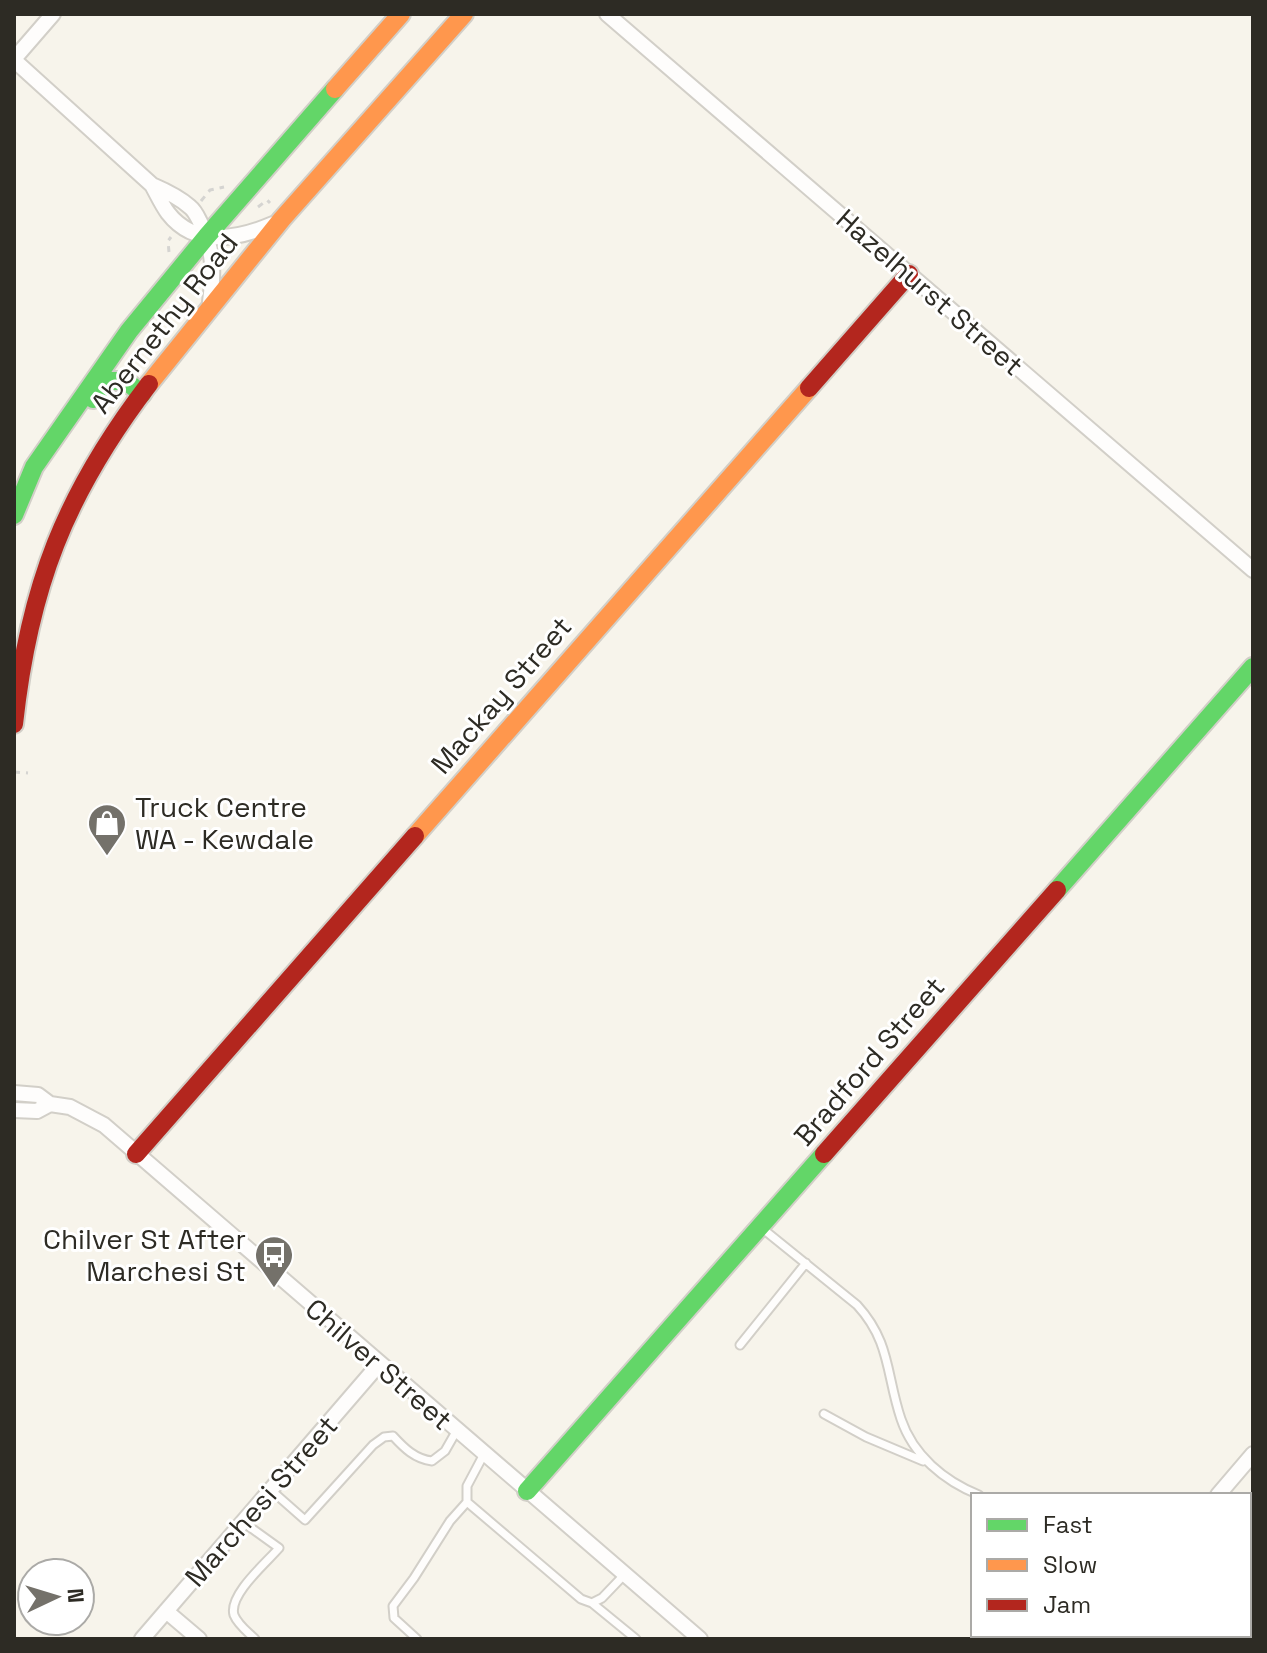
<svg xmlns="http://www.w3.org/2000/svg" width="1267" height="1653" font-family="'Space Grotesk',sans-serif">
  <rect width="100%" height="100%" fill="#f7f4eb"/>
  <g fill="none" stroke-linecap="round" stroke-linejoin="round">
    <defs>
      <path id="lane" d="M 763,1229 L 857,1305 C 891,1342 886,1375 901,1419 C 913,1455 944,1481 979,1495
        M 740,1345 L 806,1263
        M 824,1414 L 866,1437 L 923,1461
        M 271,1490 L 305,1520 L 373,1445 L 384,1437 L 393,1436 C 404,1448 415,1459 432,1461 L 445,1451 L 457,1430
        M 467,1502 L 581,1599 L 592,1603 L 636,1639
        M 243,1522 L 279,1548 C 267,1562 228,1595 234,1615 C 238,1625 248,1632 255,1639
        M 592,1603 L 602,1598 L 625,1574
        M 417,1639 L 394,1618 L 393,1606 L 414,1578 L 450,1521 L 467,1502 L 467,1486 L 484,1454"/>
      <path id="street" d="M 607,14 L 1253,570
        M 14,59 L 53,14
        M 14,60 L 152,185 C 166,191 179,197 190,207 C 195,211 197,216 200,222 C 214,251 214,271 210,302
        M 152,185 C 157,194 162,205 168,213 C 195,248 238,239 273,224
        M 14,1093 L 38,1095 L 50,1104 L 70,1107 L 104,1125 L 700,1639
        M 14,1110 L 37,1111 L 50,1104
        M 1218,1495 L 1253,1454
        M 166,1611 L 199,1639
        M 142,1639 L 380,1363
        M 1092,1639 L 1096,1635"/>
      <path id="fast" d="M 93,399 L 107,381 L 126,381 L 142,394
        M 14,515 L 34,467 L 129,331 L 207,236 L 335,89
        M 1057,890 L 1253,667
        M 527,1491 L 824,1154"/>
      <path id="slow" d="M 335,89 L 401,14
        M 149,384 L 282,219 L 464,14
        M 415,836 L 809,388"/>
      <path id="jam" d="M 809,388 L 909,274
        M 14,724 C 29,587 65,494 149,384
        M 136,1154 L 415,836
        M 824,1154 L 1057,890"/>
    </defs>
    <!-- lane casing -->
    <use href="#lane" stroke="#d2cfc8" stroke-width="11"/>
    <!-- street casing -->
    <use href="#street" stroke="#d2cfc8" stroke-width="18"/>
    <!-- fast casing -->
    <use href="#fast" stroke="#d2cfc8" stroke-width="22"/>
    <!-- slow casing -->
    <use href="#slow" stroke="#d2cfc8" stroke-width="22"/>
    <!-- jam casing -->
    <use href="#jam" stroke="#d2cfc8" stroke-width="22"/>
    <!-- path -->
    <path stroke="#d5d4d1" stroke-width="3" stroke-dasharray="6 6" stroke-linecap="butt" d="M 201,201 L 210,190 L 224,187
      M 258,207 L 267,200 L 270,203
      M 169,252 L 168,241 L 171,237
      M 14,772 L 28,773"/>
    <!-- lane -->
    <use href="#lane" stroke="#fefdfc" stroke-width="7"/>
    <!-- street -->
    <use href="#street" stroke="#fefdfc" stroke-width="14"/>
    <!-- fast -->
    <use href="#fast" stroke="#63d668" stroke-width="18"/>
    <!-- slow -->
    <use href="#slow" stroke="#ff974d" stroke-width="18"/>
    <!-- jam -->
    <use href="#jam" stroke="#b3261e" stroke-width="18"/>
  </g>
  <!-- icons -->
  <defs>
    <symbol id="shop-pin" viewBox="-11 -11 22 30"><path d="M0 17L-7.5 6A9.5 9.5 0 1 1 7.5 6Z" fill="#74716a" stroke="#fff"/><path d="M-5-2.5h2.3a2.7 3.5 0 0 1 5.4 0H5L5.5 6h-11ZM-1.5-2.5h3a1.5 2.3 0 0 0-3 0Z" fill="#fff"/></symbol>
    <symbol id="bus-pin" viewBox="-11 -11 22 30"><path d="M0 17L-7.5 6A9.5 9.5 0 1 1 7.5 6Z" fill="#74716a" stroke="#fff"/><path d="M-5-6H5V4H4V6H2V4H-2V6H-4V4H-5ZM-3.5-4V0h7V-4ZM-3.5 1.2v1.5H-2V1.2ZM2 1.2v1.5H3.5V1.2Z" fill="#fff"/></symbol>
  </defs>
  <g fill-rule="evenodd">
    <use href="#shop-pin" x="85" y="801" width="44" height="60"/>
    <use href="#bus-pin" x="252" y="1233" width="44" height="60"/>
  </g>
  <g text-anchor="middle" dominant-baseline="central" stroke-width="6" stroke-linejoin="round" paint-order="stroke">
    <!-- street labels -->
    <g font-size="28" fill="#2d2b24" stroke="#fff">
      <text transform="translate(930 292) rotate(41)">Hazelhurst Street</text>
      <text transform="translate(164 323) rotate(-52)">Abernethy Road</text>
      <text transform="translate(501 695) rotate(-49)">Mackay Street</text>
      <text transform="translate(869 1061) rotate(-49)">Bradford Street</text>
      <text transform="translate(379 1364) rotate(41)">Chilver Street</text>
      <text transform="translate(261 1501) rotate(-49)">Marchesi Street</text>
    </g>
    <!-- poi labels -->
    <g font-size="28" fill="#2d2b24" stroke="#fff" text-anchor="start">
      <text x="135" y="807">Truck Centre<tspan x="135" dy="32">WA - Kewdale</tspan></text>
      <text x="246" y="1239" text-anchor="end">Chilver St After<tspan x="246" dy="32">Marchesi St</tspan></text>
    </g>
  </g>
  <!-- border -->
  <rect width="1267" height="1653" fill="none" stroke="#2d2b24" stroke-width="32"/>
  <!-- legend -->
  <rect x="971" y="1493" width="280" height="144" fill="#ffffff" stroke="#abaaa7" stroke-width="2"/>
  <rect x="987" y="1519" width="40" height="12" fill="#63d668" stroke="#abaaa7" stroke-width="2"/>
  <text x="1043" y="1533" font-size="24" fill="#2d2b24">Fast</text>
  <rect x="987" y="1559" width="40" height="12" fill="#ff974d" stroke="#abaaa7" stroke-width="2"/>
  <text x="1043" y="1573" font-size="24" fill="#2d2b24">Slow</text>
  <rect x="987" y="1599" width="40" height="12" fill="#b3261e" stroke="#abaaa7" stroke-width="2"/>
  <text x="1043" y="1613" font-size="24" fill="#2d2b24">Jam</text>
  <!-- north arrow -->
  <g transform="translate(56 1597) rotate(86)"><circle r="38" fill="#ffffff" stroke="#abaaa7" stroke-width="2"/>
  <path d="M0-6L14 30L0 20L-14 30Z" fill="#74716a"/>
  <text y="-12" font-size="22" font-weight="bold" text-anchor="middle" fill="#2d2b24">N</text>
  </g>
</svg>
